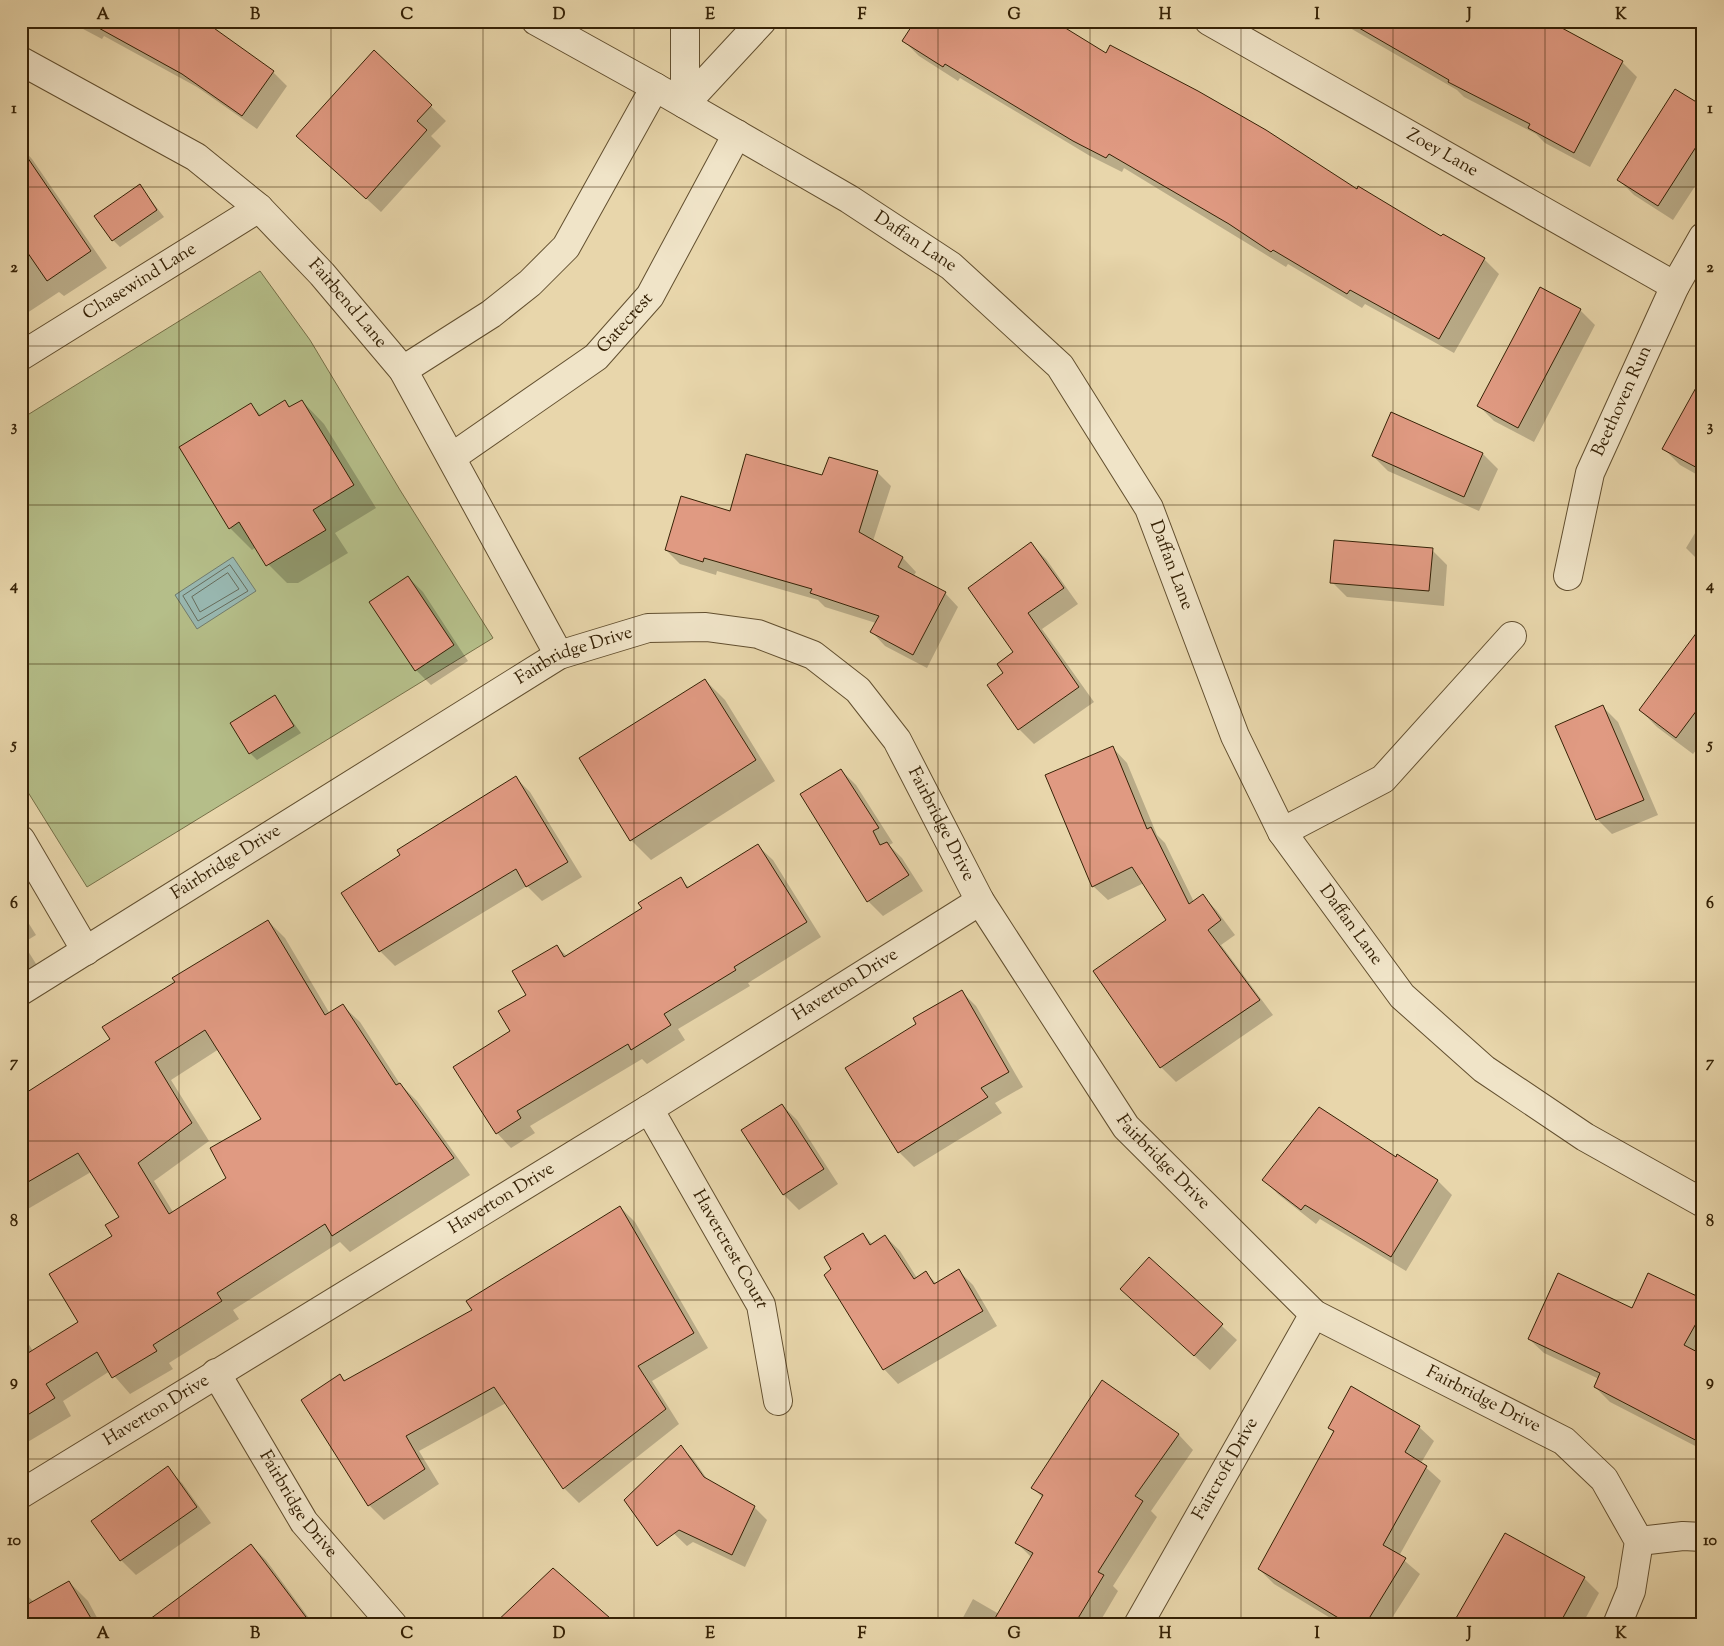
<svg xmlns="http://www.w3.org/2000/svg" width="1724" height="1646" font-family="'Sorts Mill Goudy',serif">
  <rect width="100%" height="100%" fill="#e8d6ab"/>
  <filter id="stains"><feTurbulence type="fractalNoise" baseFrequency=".004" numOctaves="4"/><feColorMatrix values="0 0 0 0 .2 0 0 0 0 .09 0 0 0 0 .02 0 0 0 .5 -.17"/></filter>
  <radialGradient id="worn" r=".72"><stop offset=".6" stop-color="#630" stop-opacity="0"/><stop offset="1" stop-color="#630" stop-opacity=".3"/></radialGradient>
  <!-- green -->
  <path fill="#b5be89" stroke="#767048" d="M 260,271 L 310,340 L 400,490 L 493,638 L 87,887 L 21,781 L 21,419 Z"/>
  <!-- water -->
  <path fill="#98b7b0" stroke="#717b6c" d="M 233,557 L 256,591 L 197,629 L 175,595 Z"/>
  <!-- shadow -->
  <path fill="#0003" fill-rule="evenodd" d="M 68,21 L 212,21 L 210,27 L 273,72 L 287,86 L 257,129 L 197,87 L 104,36 L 102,39 Z
    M 1338,21 L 1548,21 L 1622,62 L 1637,77 L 1590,167 L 1545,143 L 1536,134 L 1464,97 L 1457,90 Z
    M 904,41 L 1107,54 L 1442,238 L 1484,259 L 1499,274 L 1454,353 L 1365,304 L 1362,308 L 1288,264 L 1286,267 L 1124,168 L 1122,172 L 1090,156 L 960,78 L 958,81 L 919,56 Z
    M 375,52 L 446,121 L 431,136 L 441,146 L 381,212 L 298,136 Z
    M 1703,107 L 1703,174 L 1673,220 L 1634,195 L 1619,180 Z
    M 21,147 L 32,159 L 107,268 L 64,296 L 59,292 L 21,317 Z
    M 140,186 L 164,217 L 120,247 L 113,240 Z
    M 1580,310 L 1595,325 L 1534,442 L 1494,421 L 1479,406 Z
    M 1703,378 L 1703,478 L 1680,465 L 1663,448 Z
    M 302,401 L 324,424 L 376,508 L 335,533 L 348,553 L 298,583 L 287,583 L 264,560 L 256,547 L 252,550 L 230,528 L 251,405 L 262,416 L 285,402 L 291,408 Z
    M 1392,414 L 1483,454 L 1498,469 L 1479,511 L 1388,471 L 1373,456 Z
    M 877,472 L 891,486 L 873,541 L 903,558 L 916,572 L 913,577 L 945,593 L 958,607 L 927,668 L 885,646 L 872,632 L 876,623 L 825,607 L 818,600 L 717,571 L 716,575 L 680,564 L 666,550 L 731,512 L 823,477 Z
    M 1703,520 L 1703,565 L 1686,548 Z
    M 1031,544 L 1046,559 L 1078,604 L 1042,629 L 1094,702 L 1034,744 L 1019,729 L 1005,673 L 1015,652 Z
    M 1432,550 L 1447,565 L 1444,606 L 1347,597 L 1332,582 Z
    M 408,577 L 423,592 L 468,661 L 431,685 L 416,670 Z
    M 1703,626 L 1703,742 L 1693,754 L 1657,727 L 1640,710 Z
    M 705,680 L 725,700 L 775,781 L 651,860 L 631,840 Z
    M 274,697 L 301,733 L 257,760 L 250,753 L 232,723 Z
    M 1603,707 L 1618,722 L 1658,815 L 1612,834 L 1597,819 Z
    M 1113,748 L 1127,763 L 1157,835 L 1165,843 L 1194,902 L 1203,896 L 1217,911 L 1235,935 L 1221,945 L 1273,1015 L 1176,1082 L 1161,1067 L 1167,921 L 1144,883 L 1108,900 L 1093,886 Z
    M 841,770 L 856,785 L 893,843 L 889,845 L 902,858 L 923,891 L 883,916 L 868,901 Z
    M 516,778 L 530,792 L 582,877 L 542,901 L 527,886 L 395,966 L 380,951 L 402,855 Z
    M 758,846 L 773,860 L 821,937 L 748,983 L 750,986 L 678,1029 L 685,1040 L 647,1064 L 642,1059 L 530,1126 L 535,1133 L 511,1148 L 497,1133 L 512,1032 L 528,995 L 557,947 L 567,956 L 643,908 L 680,879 L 690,888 Z
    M 21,911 L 36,935 L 23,943 L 38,967 L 21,978 Z
    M 268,921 L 285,938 L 330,1014 L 342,1005 L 360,1022 L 400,1084 L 417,1101 L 470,1175 L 350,1252 L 340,1242 L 233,1310 L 239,1319 L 169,1363 L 173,1369 L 130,1394 L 110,1371 L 63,1401 L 71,1416 L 21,1446 L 21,1332 L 33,1351 L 80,1322 L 121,1217 L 91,1172 L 21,1213 L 21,1097 L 111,1040 L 177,983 ZM 219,1049 L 263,1119 L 228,1179 L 173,1212 L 154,1181 L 209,1141 L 171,1080 Z
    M 961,991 L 976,1006 L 1023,1087 L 995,1103 L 1002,1113 L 914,1167 L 899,1152 L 918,1024 Z
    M 782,1105 L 797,1120 L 838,1184 L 799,1210 L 784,1195 L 743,1131 Z
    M 1396,1158 L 1438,1181 L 1452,1195 L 1406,1271 L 1320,1219 L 1316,1224 L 1279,1195 L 1264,1180 Z
    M 620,1207 L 635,1222 L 708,1348 L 652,1381 L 679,1424 L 579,1503 L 564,1488 L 506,1403 L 419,1451 L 439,1484 L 384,1520 L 369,1505 L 303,1400 L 340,1376 L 346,1381 L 474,1310 Z
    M 863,1234 L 873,1245 L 885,1236 L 900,1251 L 917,1278 L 926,1273 L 937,1284 L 959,1271 L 973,1285 L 997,1326 L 898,1384 L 884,1369 L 833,1270 Z
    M 1149,1259 L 1237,1340 L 1210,1370 L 1137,1304 Z
    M 1703,1300 L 1703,1450 L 1610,1402 L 1595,1387 L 1599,1379 L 1544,1353 L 1529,1339 L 1632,1309 Z
    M 1102,1381 L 1179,1435 L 1193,1450 L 1151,1511 L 1157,1517 L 1113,1586 L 1118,1591 L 1098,1625 L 959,1625 L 973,1599 L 999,1614 L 1032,1558 L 1016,1542 L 1043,1498 L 1033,1488 Z
    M 1329,1427 L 1419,1427 L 1434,1441 L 1421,1463 L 1441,1481 L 1399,1556 L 1420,1574 L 1392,1618 L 1403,1625 L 1342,1625 L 1274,1584 L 1259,1569 L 1334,1433 Z
    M 681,1447 L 694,1460 L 709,1482 L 754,1507 L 767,1520 L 745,1567 L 693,1542 L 687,1546 L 645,1506 Z
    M 167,1468 L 182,1483 L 211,1523 L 136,1575 L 121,1560 L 93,1521 Z
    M 251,1545 L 266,1560 L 314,1625 L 145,1625 Z
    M 1584,1578 L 1599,1593 L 1582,1625 L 1453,1625 Z
    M 69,1582 L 88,1601 L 101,1625 L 21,1625 L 21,1590 L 34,1602 Z"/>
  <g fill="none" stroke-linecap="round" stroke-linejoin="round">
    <!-- shore -->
    <path stroke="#676c5b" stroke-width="1" d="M 230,565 L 248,591 L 198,621 L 183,596 Z
      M 228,573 L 239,589 L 200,612 L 192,597 Z"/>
  </g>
  <!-- building -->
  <path fill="#e09a82" stroke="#362206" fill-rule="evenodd" d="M 86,21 L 204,21 L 274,71 L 242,116 L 182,74 Z
    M 915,21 L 1054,21 L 1106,53 L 1110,45 L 1198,91 L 1266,130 L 1357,189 L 1358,186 L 1441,236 L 1443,234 L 1485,258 L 1439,339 L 1350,290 L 1347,294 L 1273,250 L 1271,252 L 1229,224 L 1109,154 L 1106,158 L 1073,141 L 945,64 L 943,67 L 902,41 Z
    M 1347,21 L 1549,21 L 1623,61 L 1574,153 L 1528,128 L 1530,124 L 1448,82 L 1449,80 Z
    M 374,50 L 432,105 L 417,121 L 427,130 L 366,199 L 296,136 Z
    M 1675,89 L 1703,106 L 1703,136 L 1658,206 L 1617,180 Z
    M 21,148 L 91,251 L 47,281 L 21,243 Z
    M 140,184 L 157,210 L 112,241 L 94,216 Z
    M 1540,287 L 1581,309 L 1518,428 L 1477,406 Z
    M 1703,375 L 1703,471 L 1662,449 Z
    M 285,400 L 289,407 L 302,400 L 354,485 L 313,510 L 326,530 L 266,566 L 239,522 L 229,529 L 179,447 L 251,403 L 259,416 Z
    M 1391,412 L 1483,453 L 1464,497 L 1372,456 Z
    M 746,454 L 822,475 L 829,457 L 878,471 L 859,532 L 903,557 L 898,567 L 946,592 L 913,655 L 870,632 L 879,616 L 810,593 L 812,589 L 704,558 L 703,562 L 665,550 L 681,496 L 730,511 Z
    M 1334,540 L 1433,548 L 1429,591 L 1330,583 Z
    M 1031,542 L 1064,588 L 1028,613 L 1079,687 L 1018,730 L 987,685 L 1003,673 L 997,664 L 1013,652 L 968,588 Z
    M 408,576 L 454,645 L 415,671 L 369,602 Z
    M 1703,624 L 1703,702 L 1676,738 L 1639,710 Z
    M 705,679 L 756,760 L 630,841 L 579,758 Z
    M 275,695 L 294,726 L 249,754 L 230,723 Z
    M 1603,705 L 1644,800 L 1596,820 L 1555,726 Z
    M 1113,746 L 1147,829 L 1151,827 L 1189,904 L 1203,894 L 1221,920 L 1208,930 L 1260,1000 L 1160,1068 L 1093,971 L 1166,920 L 1132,867 L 1092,887 L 1045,775 Z
    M 841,769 L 879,828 L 873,831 L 880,845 L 887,842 L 909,875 L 867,902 L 800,794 Z
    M 516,776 L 568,862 L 526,887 L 516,869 L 379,952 L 341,893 L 400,855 L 397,850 Z
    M 758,844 L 807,922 L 734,967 L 736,970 L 664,1014 L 671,1025 L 631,1050 L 628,1044 L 517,1111 L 521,1118 L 496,1134 L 453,1067 L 510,1031 L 498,1011 L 526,995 L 512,971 L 557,945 L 564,957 L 642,908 L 638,903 L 681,877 L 687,888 Z
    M 268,920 L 325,1015 L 343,1004 L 396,1085 L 400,1083 L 454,1158 L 332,1236 L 325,1224 L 217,1293 L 222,1301 L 153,1345 L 157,1351 L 112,1378 L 97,1352 L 46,1384 L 55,1398 L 21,1419 L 21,1342 L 28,1353 L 78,1322 L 49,1274 L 112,1236 L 105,1225 L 119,1217 L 78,1153 L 21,1186 L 21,1096 L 110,1039 L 102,1027 L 175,982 L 172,978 ZM 205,1030 L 261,1119 L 210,1148 L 226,1178 L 169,1214 L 138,1163 L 192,1123 L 155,1062 Z
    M 962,990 L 1009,1072 L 981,1088 L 988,1097 L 898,1153 L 845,1068 L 916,1024 L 913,1018 Z
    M 782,1104 L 824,1169 L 783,1195 L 741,1130 Z
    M 1319,1107 L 1396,1157 L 1397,1154 L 1438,1180 L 1391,1257 L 1305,1205 L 1301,1210 L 1262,1180 Z
    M 620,1206 L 694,1333 L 638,1366 L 666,1409 L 563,1489 L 494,1387 L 406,1436 L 425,1469 L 368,1506 L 301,1400 L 340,1374 L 344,1381 L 472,1310 L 466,1301 Z
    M 863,1233 L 870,1245 L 885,1235 L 914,1279 L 926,1271 L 934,1284 L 959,1269 L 983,1311 L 883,1370 L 824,1275 L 831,1269 L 824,1257 Z
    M 1149,1257 L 1223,1324 L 1194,1356 L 1120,1289 Z
    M 1558,1273 L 1632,1308 L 1648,1273 L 1703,1299 L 1703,1311 L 1684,1345 L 1703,1355 L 1703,1444 L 1594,1387 L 1600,1373 L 1528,1339 Z
    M 1102,1380 L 1179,1434 L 1135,1496 L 1143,1501 L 1098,1572 L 1104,1575 L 1074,1625 L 991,1625 L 1033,1553 L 1015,1543 L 1043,1495 L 1031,1488 Z
    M 1351,1386 L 1420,1426 L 1405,1452 L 1427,1466 L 1383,1545 L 1406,1558 L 1365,1625 L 1350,1625 L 1258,1569 L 1334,1431 L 1328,1428 Z
    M 681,1445 L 704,1477 L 755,1506 L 732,1555 L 679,1530 L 657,1546 L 624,1500 Z
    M 168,1466 L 197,1507 L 120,1561 L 91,1521 Z
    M 1505,1533 L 1585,1577 L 1559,1625 L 1452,1625 Z
    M 251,1544 L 312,1625 L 142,1625 Z
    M 553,1568 L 618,1625 L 493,1625 Z
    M 69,1581 L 95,1625 L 21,1625 L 21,1608 Z"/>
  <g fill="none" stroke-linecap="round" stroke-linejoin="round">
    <defs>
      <g id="minor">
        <path id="s1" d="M 536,21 L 655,87 L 849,199 L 951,266 L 1060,366 L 1149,508 L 1235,736 L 1282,832 L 1402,996 L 1484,1069 L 1585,1137 L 1703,1203"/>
        <path id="s2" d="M 1209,21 L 1675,286"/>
        <path id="s3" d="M 21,61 L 196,157 L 259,208 L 322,274 L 403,370 L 559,655"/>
        <path d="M 685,104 L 762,21"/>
        <path d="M 685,104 L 685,21"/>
        <path id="s4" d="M 21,356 L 259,208"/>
        <path d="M 403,370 L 491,314 L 530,283 L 566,247 L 655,87"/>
        <path id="s5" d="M 452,457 L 596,357 L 650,296 L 737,134"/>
        <path id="s6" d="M 1568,576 L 1590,473 L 1675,286 L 1703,237"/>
        <path d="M 1282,832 L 1383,779 L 1512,636"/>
        <path d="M 21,840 L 86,951"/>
        <path id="s7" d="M 21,991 L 559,655 L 648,628 L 706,627 L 758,634 L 813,655 L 858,690 L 897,740 L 980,901 L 1126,1127 L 1314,1314 L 1564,1441 L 1604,1479 L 1639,1541 L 1631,1591 L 1617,1625"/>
        <path id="s8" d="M 649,1109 L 761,1305 L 778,1401"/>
        <path id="s9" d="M 216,1373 L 304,1522 L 393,1625"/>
        <path id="s10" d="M 21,1494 L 649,1109 L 980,901"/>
        <path d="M 1639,1541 L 1683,1536 L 1703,1537"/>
        <path id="s11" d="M 1138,1625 L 1314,1314"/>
      </g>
    </defs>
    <!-- minor casing -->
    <use href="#minor" stroke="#624f2f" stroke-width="30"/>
    <!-- minor -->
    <use href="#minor" stroke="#f0e4c8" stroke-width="28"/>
  </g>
  <!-- grid -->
  <path fill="none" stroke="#362206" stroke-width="1" stroke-opacity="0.55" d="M 179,21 L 179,1625M 331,21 L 331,1625M 483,21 L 483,1625M 634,21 L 634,1625M 786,21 L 786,1625M 938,21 L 938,1625M 1090,21 L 1090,1625M 1241,21 L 1241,1625M 1393,21 L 1393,1625M 1545,21 L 1545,1625M 21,187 L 1703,187M 21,346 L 1703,346M 21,505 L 1703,505M 21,664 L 1703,664M 21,823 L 1703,823M 21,982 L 1703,982M 21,1141 L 1703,1141M 21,1300 L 1703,1300M 21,1459 L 1703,1459"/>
  <g text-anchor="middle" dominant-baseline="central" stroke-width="4" stroke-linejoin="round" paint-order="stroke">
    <!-- street labels -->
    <g font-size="18" fill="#362206" stroke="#f0e4c8">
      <text stroke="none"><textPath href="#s2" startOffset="268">Zoey Lane</textPath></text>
      <text stroke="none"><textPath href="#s1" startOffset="439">Daffan Lane</textPath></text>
      <text stroke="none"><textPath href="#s4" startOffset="140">Chasewind Lane</textPath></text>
      <text stroke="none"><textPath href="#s3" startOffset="411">Fairbend Lane</textPath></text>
      <text stroke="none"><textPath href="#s5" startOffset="220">Gatecrest</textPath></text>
      <text stroke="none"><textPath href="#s6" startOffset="184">Beethoven Run</textPath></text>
      <text stroke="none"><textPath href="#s1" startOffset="859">Daffan Lane</textPath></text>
      <text stroke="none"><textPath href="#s7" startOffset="648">Fairbridge Drive</textPath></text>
      <text stroke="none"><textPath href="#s7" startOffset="1112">Fairbridge Drive</textPath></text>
      <text stroke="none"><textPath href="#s7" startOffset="242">Fairbridge Drive</textPath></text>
      <text stroke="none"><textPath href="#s1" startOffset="1264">Daffan Lane</textPath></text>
      <text stroke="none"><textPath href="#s10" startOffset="969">Haverton Drive</textPath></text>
      <text stroke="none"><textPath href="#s7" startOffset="1518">Fairbridge Drive</textPath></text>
      <text stroke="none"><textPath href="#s10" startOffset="564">Haverton Drive</textPath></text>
      <text stroke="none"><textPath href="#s8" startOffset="162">Havercrest Court</textPath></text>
      <text stroke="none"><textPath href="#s7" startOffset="1922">Fairbridge Drive</textPath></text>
      <text stroke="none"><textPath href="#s10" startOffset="159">Haverton Drive</textPath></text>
      <text stroke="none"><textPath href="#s11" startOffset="179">Faircroft Drive</textPath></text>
      <text stroke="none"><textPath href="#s9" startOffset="155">Fairbridge Drive</textPath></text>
    </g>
  </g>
  <!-- margin -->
  <rect width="1724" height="1646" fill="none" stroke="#e8d6ab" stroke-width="55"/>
  <rect x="28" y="28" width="1668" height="1590" fill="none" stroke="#362206" stroke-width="2"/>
  <g font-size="16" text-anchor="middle" font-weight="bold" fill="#362206">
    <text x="103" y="19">A</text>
    <text x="255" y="19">B</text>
    <text x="407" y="19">C</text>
    <text x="559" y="19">D</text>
    <text x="710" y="19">E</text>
    <text x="862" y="19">F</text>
    <text x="1014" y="19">G</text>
    <text x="1165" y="19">H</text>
    <text x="1317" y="19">I</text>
    <text x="1469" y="19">J</text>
    <text x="1621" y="19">K</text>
    <text x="14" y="113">1</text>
    <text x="1710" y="113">1</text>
    <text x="14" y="272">2</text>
    <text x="1710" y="272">2</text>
    <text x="14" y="431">3</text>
    <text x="1710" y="431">3</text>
    <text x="14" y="590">4</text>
    <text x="1710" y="590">4</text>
    <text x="14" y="749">5</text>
    <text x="1710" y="749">5</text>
    <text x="14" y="908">6</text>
    <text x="1710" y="908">6</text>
    <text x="14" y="1067">7</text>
    <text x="1710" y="1067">7</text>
    <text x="14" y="1226">8</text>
    <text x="1710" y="1226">8</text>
    <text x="14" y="1386">9</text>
    <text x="1710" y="1386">9</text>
    <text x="14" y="1545">10</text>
    <text x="1710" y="1545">10</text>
    <text x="103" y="1638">A</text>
    <text x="255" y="1638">B</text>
    <text x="407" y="1638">C</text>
    <text x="559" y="1638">D</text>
    <text x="710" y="1638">E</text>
    <text x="862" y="1638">F</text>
    <text x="1014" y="1638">G</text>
    <text x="1165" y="1638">H</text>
    <text x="1317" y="1638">I</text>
    <text x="1469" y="1638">J</text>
    <text x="1621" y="1638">K</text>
  </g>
  <rect width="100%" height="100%" filter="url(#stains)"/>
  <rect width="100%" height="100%" fill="url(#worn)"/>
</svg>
